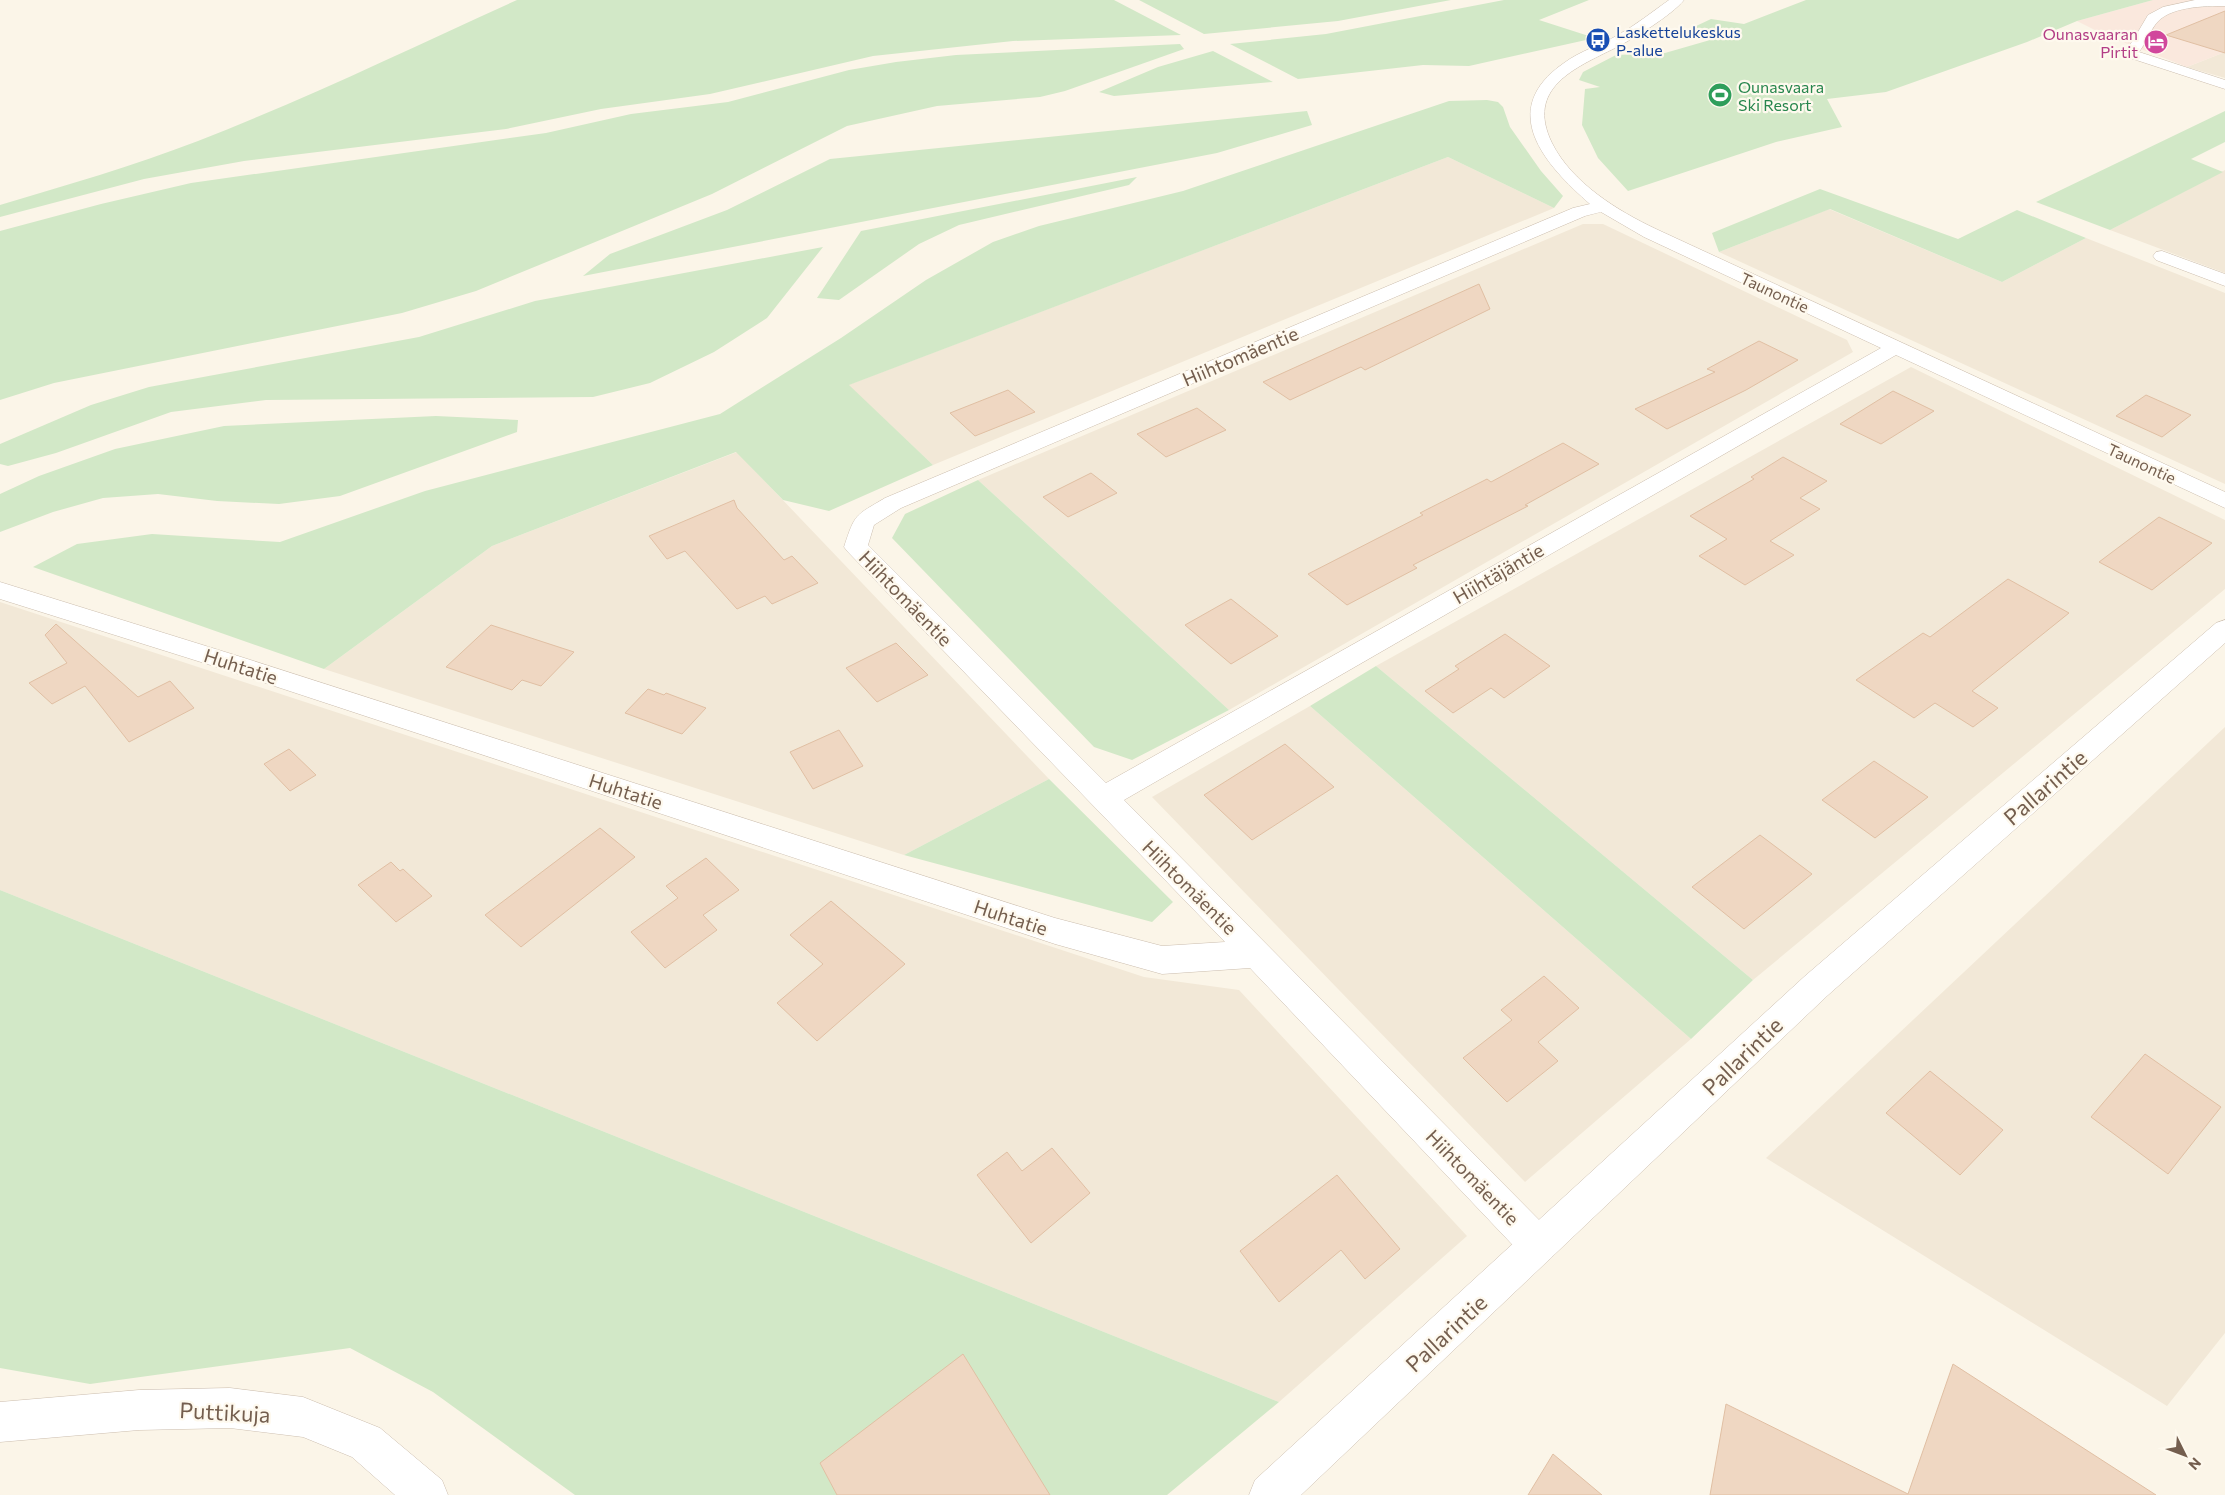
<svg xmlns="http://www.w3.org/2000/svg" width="2225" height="1495" font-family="Commissioner,sans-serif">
  <rect width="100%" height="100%" fill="#fbf5e8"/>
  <!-- residential -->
  <path fill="#f2e8d7" d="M 2225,52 L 2225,78 L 2187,67 Z
    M 1448,157 L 1554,208 L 933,465 L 848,385 Z
    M 2225,170 L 2225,273 L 2110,230 Z
    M 1829,209 L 2002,282 L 2086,238 L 2225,293 L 2225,484 L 1719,252 Z
    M 1583,224 L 1603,224 L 1847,340 L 1853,352 L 1229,710 L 978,480 Z
    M 1911,367 L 2225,520 L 2225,589 L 1753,980 L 1376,666 Z
    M 737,452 L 1049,779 L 904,855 L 324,669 L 492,546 Z
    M 0,602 L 1144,977 L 1239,990 L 1467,1236 L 1279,1402 L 0,890 Z
    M 1310,706 L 1691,1039 L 1525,1182 L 1152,797 Z
    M 2225,727 L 2225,1333 L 2167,1406 L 1766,1158 Z"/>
  <!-- commercial -->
  <path fill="#fae8dd" d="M 2153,0 L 2225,0 L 2225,52 L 2187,67 L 2105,35 L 2077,21 Z"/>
  <!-- green -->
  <path fill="#d2e8c7" d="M 517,0 L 1114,0 L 1181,35 L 1013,41 L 873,56 L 710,94 L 601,109 L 506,129 L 244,161 L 144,179 L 0,217 L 0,205 C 67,185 133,166 198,141 C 306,99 411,48 517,0 Z
    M 1139,0 L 1451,0 L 1338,21 L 1204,34 Z
    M 1504,0 L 1589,0 L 1539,20 L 1595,38 L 1469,66 L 1423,65 L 1298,79 L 1230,44 L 1326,34 Z
    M 1806,0 L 2153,0 L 2077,21 L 2027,42 L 1886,92 L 1827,99 L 1842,127 L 1776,142 L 1628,191 L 1598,158 L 1582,125 L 1585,89 L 1600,87 L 1579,80 L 1583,72 L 1616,55 L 1665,53 L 1717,38 L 1694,27 L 1711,19 L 1744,24 Z
    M 1180,44 L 1184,49 L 1065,91 L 1040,97 L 937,106 L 847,126 L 712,194 L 476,291 L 402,313 L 54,383 L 0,400 L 0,231 L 101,204 L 191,183 L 546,133 L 631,114 L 728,102 L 849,70 L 896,62 L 956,55 Z
    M 1213,51 L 1273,82 L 1114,96 L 1099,92 L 1158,67 Z
    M 1487,100 L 1498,102 L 1503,107 L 1510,127 L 1541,171 L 1563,196 L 1554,208 L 1448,157 L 849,385 L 933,465 L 829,511 L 783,500 L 736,452 L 492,546 L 324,669 L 33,567 L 77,544 L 152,534 L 280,542 L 425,491 L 720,414 L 841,338 L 926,280 L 993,242 L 1039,226 L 1183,191 L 1449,101 Z
    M 1307,111 L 1312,125 L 1217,153 L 583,276 L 610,254 L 727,210 L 830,159 Z
    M 2225,111 L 2225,142 L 2191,159 L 2223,172 L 2110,230 L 2036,202 Z
    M 1137,177 L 1129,185 L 959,225 L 919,244 L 839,300 L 817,298 L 861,231 Z
    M 1820,189 L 1958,239 L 2017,210 L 2086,238 L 2002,282 L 1830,209 L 1719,252 L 1712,233 Z
    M 823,247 L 767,318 L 714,352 L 650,383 L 593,397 L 266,400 L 171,412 L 56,453 L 8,466 L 0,464 L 0,444 L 91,405 L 149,387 L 419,337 L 535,301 Z
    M 436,416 L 518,420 L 517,432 L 340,496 L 279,504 L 217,501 L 158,494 L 103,498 L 53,512 L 0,532 L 0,494 L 39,476 L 115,449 L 224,426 Z
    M 978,480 L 1229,710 L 1132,760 L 1094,747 L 892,538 L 905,514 Z
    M 1376,666 L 1753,980 L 1691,1039 L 1310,706 Z
    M 1049,779 L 1173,902 L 1152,922 L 904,855 Z
    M 0,890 L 1279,1402 L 1167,1495 L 575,1495 L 433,1392 L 350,1348 L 90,1384 L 0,1368 Z"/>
  <!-- building -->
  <path fill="#efd7c2" stroke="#e0bfa3" d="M 2225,11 L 2225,53 L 2166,35 Z
    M 1479,284 L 1490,309 L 1365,370 L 1361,367 L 1290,400 L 1263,382 Z
    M 1759,341 L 1798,360 L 1746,390 L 1667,429 L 1635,409 L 1715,372 L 1707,369 Z
    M 1008,390 L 1035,412 L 975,436 L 950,413 Z
    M 1893,391 L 1934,411 L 1881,444 L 1840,424 Z
    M 2146,395 L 2191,415 L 2162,437 L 2116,416 Z
    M 1197,408 L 1226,430 L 1166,457 L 1137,434 Z
    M 1563,443 L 1599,464 L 1525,505 L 1528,506 L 1413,565 L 1417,568 L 1347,605 L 1308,574 L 1423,515 L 1420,513 L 1487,479 L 1491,482 Z
    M 1783,457 L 1827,481 L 1800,498 L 1820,509 L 1770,541 L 1794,555 L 1745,585 L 1699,556 L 1727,539 L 1690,516 L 1754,479 L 1751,477 Z
    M 1091,473 L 1117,493 L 1068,517 L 1043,497 Z
    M 734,500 L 737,508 L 784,560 L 792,556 L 818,583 L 772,604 L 765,596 L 737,609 L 685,551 L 667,559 L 649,536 Z
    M 2159,517 L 2212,543 L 2152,590 L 2099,562 Z
    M 2008,579 L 2069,613 L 1972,691 L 1998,708 L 1973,727 L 1935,703 L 1914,718 L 1856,680 L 1923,633 L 1930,637 Z
    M 1231,599 L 1278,636 L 1231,664 L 1185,625 Z
    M 56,624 L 138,697 L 170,681 L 194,708 L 129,742 L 85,686 L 52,704 L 29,683 L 67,663 L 45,635 Z
    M 491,625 L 574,652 L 541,686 L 522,680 L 512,690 L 446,667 Z
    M 1505,634 L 1550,666 L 1504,698 L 1491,688 L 1453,713 L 1425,691 L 1459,669 L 1455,666 Z
    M 896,643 L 928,675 L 877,702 L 846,668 Z
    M 648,689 L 664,695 L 666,693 L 706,708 L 682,734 L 625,713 Z
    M 839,730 L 863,766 L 813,789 L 790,752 Z
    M 1285,744 L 1334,787 L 1252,840 L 1204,795 Z
    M 289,749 L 316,775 L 290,791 L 264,764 Z
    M 1874,761 L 1928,797 L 1875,838 L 1822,800 Z
    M 600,828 L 635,857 L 521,947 L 485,915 Z
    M 1760,835 L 1812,874 L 1744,929 L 1692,887 Z
    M 706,858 L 739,890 L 703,915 L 717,930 L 665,968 L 631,932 L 678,898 L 666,886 Z
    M 391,862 L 400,871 L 403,869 L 432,896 L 396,922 L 358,885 Z
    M 831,901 L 905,964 L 817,1041 L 777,1003 L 823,964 L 790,935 Z
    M 1544,976 L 1579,1008 L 1538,1042 L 1558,1061 L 1507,1102 L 1463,1058 L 1512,1020 L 1501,1010 Z
    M 2145,1054 L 2221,1107 L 2168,1174 L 2091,1117 Z
    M 1930,1071 L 2003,1130 L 1960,1175 L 1886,1113 Z
    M 1052,1148 L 1090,1193 L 1031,1243 L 977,1175 L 1007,1152 L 1022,1171 Z
    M 1337,1175 L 1400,1249 L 1365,1279 L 1341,1250 L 1279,1302 L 1240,1251 Z
    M 963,1354 L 1050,1495 L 837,1495 L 820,1463 Z
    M 1953,1364 L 2156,1495 L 1710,1495 L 1726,1404 L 1908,1494 Z
    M 1553,1454 L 1602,1495 L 1528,1495 Z"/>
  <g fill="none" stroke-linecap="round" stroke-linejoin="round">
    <defs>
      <path id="minor" d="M 1669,0 L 1684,0 C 1672,15 1633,39 1615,48 C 1575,68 1525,88 1552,143 C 1572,183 1618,211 1656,229 L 2225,492 L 2225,508 L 1896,355 L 1124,800 L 1551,1232 L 1557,1245 L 1551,1258 L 1538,1264 L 1525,1258 L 1250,968 L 1162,974 L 1055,944 L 220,668 L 0,599 L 0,582 L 238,656 L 1055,918 L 1162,946 L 1225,942 L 848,552 L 844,547 C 855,513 855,516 885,498 L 1573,208 L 1590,204 C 1545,165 1496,110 1564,63 C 1580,51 1601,45 1618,35 C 1636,25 1652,12 1669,0 ZM 1601,212 L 1644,237 L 1881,348 L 1106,783 L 868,545 L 874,525 L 901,508 L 1585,216 Z
        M 2195,0 L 2225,0 L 2225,6 C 2205,6 2168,6 2155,25 C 2149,33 2146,43 2139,52 L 2225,80 L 2225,89 L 2124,56 L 2122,53 L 2132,42 L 2148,15 L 2163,7 Z
        M 2162,251 L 2225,274 L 2225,286 L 2156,260 L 2153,256 L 2156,252 Z
        M 230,1388 L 303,1397 L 380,1428 L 442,1480 L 448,1495 L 395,1495 L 352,1457 L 303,1437 L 230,1428 L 139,1430 L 0,1442 L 0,1402 L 139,1390 Z"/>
      <path id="tertiary" d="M 2225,620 L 2225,643 L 1827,996 L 1301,1495 L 1249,1495 L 1255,1480 L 1805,976 L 2216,623 Z"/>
    </defs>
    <!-- minor casing -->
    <use href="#minor" stroke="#ccbeaf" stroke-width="1"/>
    <!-- tertiary casing -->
    <use href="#tertiary" stroke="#ccbeaf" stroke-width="1"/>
    <!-- minor -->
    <use href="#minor" fill="#fff" fill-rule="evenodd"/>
    <!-- tertiary -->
    <use href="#tertiary" fill="#fff" fill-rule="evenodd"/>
  </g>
  <!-- icons -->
  <defs>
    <symbol id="bus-disc" viewBox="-11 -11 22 22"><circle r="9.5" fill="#1a4fb4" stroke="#fef9ee"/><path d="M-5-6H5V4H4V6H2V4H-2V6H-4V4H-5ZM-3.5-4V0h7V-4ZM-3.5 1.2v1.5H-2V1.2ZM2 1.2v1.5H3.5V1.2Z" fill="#fff"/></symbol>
    <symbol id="hotel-disc" viewBox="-11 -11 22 22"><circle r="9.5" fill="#d1479c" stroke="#fef9ee"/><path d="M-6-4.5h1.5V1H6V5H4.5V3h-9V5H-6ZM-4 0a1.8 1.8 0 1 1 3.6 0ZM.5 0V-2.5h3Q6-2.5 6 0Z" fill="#fff"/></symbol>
    <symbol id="stadium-disc" viewBox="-11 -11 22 22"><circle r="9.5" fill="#2e9e5b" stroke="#fef9ee"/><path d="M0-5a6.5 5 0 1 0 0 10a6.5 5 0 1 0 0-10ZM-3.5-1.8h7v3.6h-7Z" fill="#fff"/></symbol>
  </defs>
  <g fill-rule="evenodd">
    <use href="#bus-disc" x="1584" y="26" width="28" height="28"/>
    <use href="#hotel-disc" x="2142" y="28" width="28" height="28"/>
    <use href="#stadium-disc" x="1706" y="81" width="28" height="28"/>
  </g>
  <g text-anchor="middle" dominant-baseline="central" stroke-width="4.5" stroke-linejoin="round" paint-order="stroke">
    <!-- far-transit labels -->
    <g font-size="16" fill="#164399" stroke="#fef9ee" text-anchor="start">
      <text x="1616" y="31">Laskettelukeskus<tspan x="1616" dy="18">P-alue</tspan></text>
    </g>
    <!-- far-hotel labels -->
    <g font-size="16" fill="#b23c85" stroke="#fef9ee" text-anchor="end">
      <text x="2138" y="33">Ounasvaaran<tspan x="2138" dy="18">Pirtit</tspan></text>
    </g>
    <!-- far-leisure labels -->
    <g font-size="16" fill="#27864d" stroke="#fef9ee" text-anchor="start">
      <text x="1738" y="86">Ounasvaara<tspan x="1738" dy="18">Ski Resort</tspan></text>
    </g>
    <!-- far-street labels -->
    <g font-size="16" fill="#745e4e" stroke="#fef9ee">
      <text transform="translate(1775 292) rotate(25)">Taunontie</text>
      <text transform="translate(2142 463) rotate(25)">Taunontie</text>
    </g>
    <!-- street labels -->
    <g font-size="19" fill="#745e4e" stroke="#fef9ee">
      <text transform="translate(1240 356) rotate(-23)">Hiihtomäentie</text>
      <text transform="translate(1498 573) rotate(-30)">Hiihtäjäntie</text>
      <text transform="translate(906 598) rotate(46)">Hiihtomäentie</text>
      <text transform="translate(241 666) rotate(18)">Huhtatie</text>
      <text transform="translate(626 791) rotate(18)">Huhtatie</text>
      <text transform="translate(1190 887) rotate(45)">Hiihtomäentie</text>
      <text transform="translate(1011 917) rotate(18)">Huhtatie</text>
      <text transform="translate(1473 1177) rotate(46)">Hiihtomäentie</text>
    </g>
    <!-- near-street labels -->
    <g font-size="22" fill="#745e4e" stroke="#fef9ee">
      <text transform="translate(2045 787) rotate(-41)">Pallarintie</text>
      <text transform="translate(1742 1056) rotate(-44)">Pallarintie</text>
      <text transform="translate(1446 1333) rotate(-43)">Pallarintie</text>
      <text transform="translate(225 1412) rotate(3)">Puttikuja</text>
    </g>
  </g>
  <!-- north arrow -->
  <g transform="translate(2185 1455) rotate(132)" stroke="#fef9ee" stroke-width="4" paint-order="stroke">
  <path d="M0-4L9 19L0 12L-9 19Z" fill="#745e4e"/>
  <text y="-8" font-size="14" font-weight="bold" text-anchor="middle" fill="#745e4e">N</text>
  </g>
</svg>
